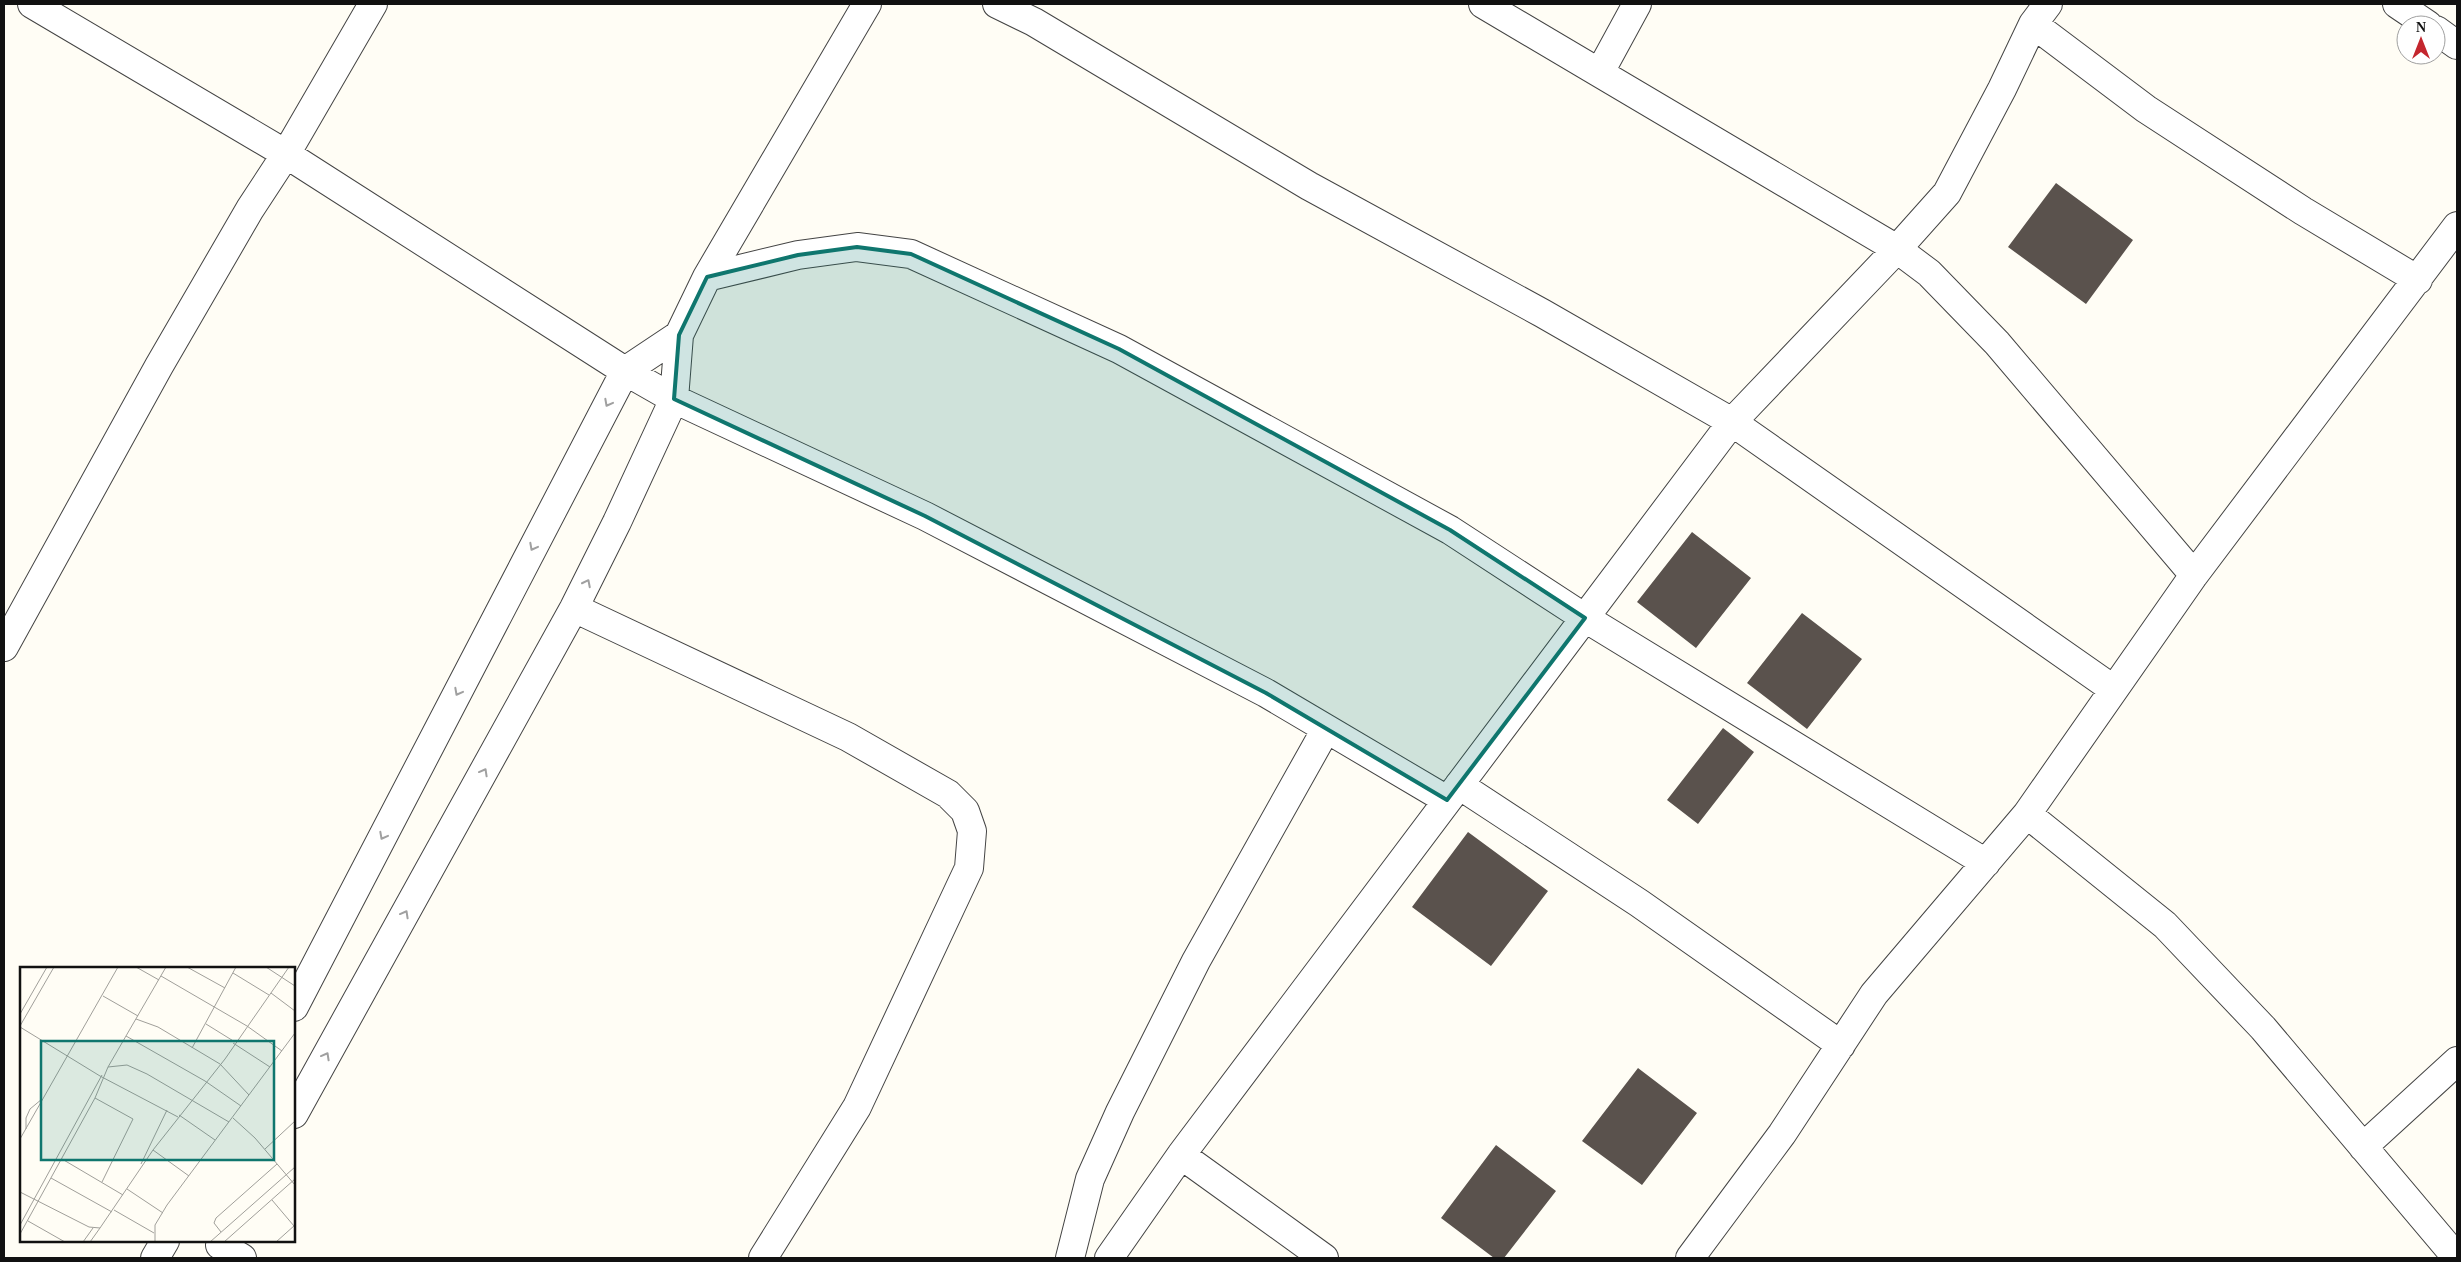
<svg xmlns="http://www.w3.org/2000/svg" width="2461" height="1262" font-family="'Times New Roman',serif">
  <rect width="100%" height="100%" fill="#fffdf5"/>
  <!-- building -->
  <path fill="#5a524d" d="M 2056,183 L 2133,240 L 2086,304 L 2008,247 Z
    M 1692,532 L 1751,578 L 1696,648 L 1637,602 Z
    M 1802,613 L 1862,659 L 1807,729 L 1747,683 Z
    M 1723,728 L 1754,752 L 1698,824 L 1667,800 Z
    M 1468,832 L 1548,891 L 1491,966 L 1412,907 Z
    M 1638,1068 L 1697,1113 L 1642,1185 L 1582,1141 Z
    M 1496,1145 L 1556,1191 L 1504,1258 L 1494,1258 L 1441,1218 Z"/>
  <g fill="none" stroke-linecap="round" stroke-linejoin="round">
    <defs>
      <path id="minor" d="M 32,4 L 286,154 L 625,371 L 674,399 L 925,516 L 1266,693 L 1447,800
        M 997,4 L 1034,22 L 1309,186 L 1542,313 L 1732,422 L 2113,689
        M 1483,4 L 1897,249 L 1929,273 L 1997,343 L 2194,575
        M 2397,4 L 2428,25
        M 2033,24 L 2146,109 L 2303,211 L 2418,280
        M 2436,30 L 2457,45
        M 1600,72 L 1637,4
        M 707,277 L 798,255 L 857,247 L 911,254 L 1119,349 L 1450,530 L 1585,618 L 1986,863
        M 574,608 L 848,737 L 948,794 L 965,811 L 972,831 L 969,868 L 857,1107 L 763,1258
        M 4,647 L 159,366 L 250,209 L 286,154 L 373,4
        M 1459,785 L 1639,903 L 1841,1045
        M 2027,814 L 2165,925 L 2263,1028 L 2457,1258
        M 294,1007 L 625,371 L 679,335
        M 294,1114 L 574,608 L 617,522 L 674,399 L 679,335 L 707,277 L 867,4
        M 2363,1147 L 2457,1061
        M 1181,1155 L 1324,1258
        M 220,1245 L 242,1258
        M 155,1258 L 165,1241
        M 1070,1258 L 1090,1179 L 1120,1112 L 1196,961 L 1326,729
        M 1109,1258 L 1181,1155 L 1732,422 L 1897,249 L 1947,193 L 2002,89 L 2033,24 L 2048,4
        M 1690,1258 L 1782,1134 L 1874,994 L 2027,814 L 2194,575 L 2457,226"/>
    </defs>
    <!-- minor casing -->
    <use href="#minor" stroke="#444" stroke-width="30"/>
    <!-- minor -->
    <use href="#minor" stroke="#fff" stroke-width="28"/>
  </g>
  <!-- one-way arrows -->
  <defs><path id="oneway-chevron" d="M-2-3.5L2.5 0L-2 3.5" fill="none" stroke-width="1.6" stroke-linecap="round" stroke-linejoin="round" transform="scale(1.25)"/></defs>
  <g stroke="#a0a0a0">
    <use href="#oneway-chevron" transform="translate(608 403) rotate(118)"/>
    <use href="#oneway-chevron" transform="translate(533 547) rotate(118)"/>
    <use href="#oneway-chevron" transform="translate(587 583) rotate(-63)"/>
    <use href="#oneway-chevron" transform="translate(458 692) rotate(118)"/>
    <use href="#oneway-chevron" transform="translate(484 772) rotate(-61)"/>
    <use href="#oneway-chevron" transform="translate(383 836) rotate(118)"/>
    <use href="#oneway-chevron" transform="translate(405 914) rotate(-61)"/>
    <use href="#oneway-chevron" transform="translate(326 1056) rotate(-61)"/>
  </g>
  <!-- marked area -->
  <path fill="#0f766e" fill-opacity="0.2" stroke="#0f766e" stroke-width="4" stroke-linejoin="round" d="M 857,247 L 911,254 L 1119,349 L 1450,530 L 1585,618 L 1447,800 L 1266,693 L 925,516 L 674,399 L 679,335 L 707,277 L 798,255 Z"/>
  <!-- overview -->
  <g transform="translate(20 967)">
    <rect width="275" height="275" fill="#fffdf5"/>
    <path fill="none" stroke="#a09f9a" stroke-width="1" d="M 116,0 L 139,13M 167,0 L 205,21M 246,0 L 275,19M 213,6 L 249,28M 141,9 L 227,59 L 262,84M 251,26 L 275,44M 83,29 L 118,49M 0,47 L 27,0M 116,52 L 138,60 L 200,97 L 229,128M 186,57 L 215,75M 0,59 L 34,0M 0,60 L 80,109 L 158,150M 106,69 L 185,114 L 221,139M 213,76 L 250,100M 172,81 L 216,0M 88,100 L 107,98 L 127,107 L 209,155M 75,131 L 113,152 L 82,215M 159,148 L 195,173M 213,151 L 235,171 L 275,218M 6,162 L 6,151 L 10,142 L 22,132M 0,172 L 98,0M 245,182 L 275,154M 133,183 L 169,209M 42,192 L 103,228M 121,197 L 147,143M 31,211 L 92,245M 107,222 L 143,246M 0,225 L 69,260 L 80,261 L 133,183 L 205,92 L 269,0M 252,233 L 274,259M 94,243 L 134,266M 8,254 L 45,275M 0,258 L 82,108M 201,265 L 194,256 L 196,251 L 257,197M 0,267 L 75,131 L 88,100 L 146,0M 63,275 L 73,261M 70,275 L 80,261M 135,275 L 135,258 L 147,238 L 275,66M 190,275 L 275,200M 204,275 L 275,212M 256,275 L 275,258"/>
    <path fill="#0f766e" fill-opacity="0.15" stroke="#0f766e" stroke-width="2.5" d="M 21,74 L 254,74 L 254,193 L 21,193 Z"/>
    <rect width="275" height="275" fill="none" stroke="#111" stroke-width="2.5"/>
  </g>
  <!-- border -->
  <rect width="2461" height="1262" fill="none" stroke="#111111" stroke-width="10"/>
  <!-- north arrow -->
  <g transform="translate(2421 40)"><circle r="24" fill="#ffffff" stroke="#a0a0a0"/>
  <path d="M0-4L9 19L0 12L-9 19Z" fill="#c4262e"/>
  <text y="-8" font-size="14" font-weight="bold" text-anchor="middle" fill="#111111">N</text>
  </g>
</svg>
